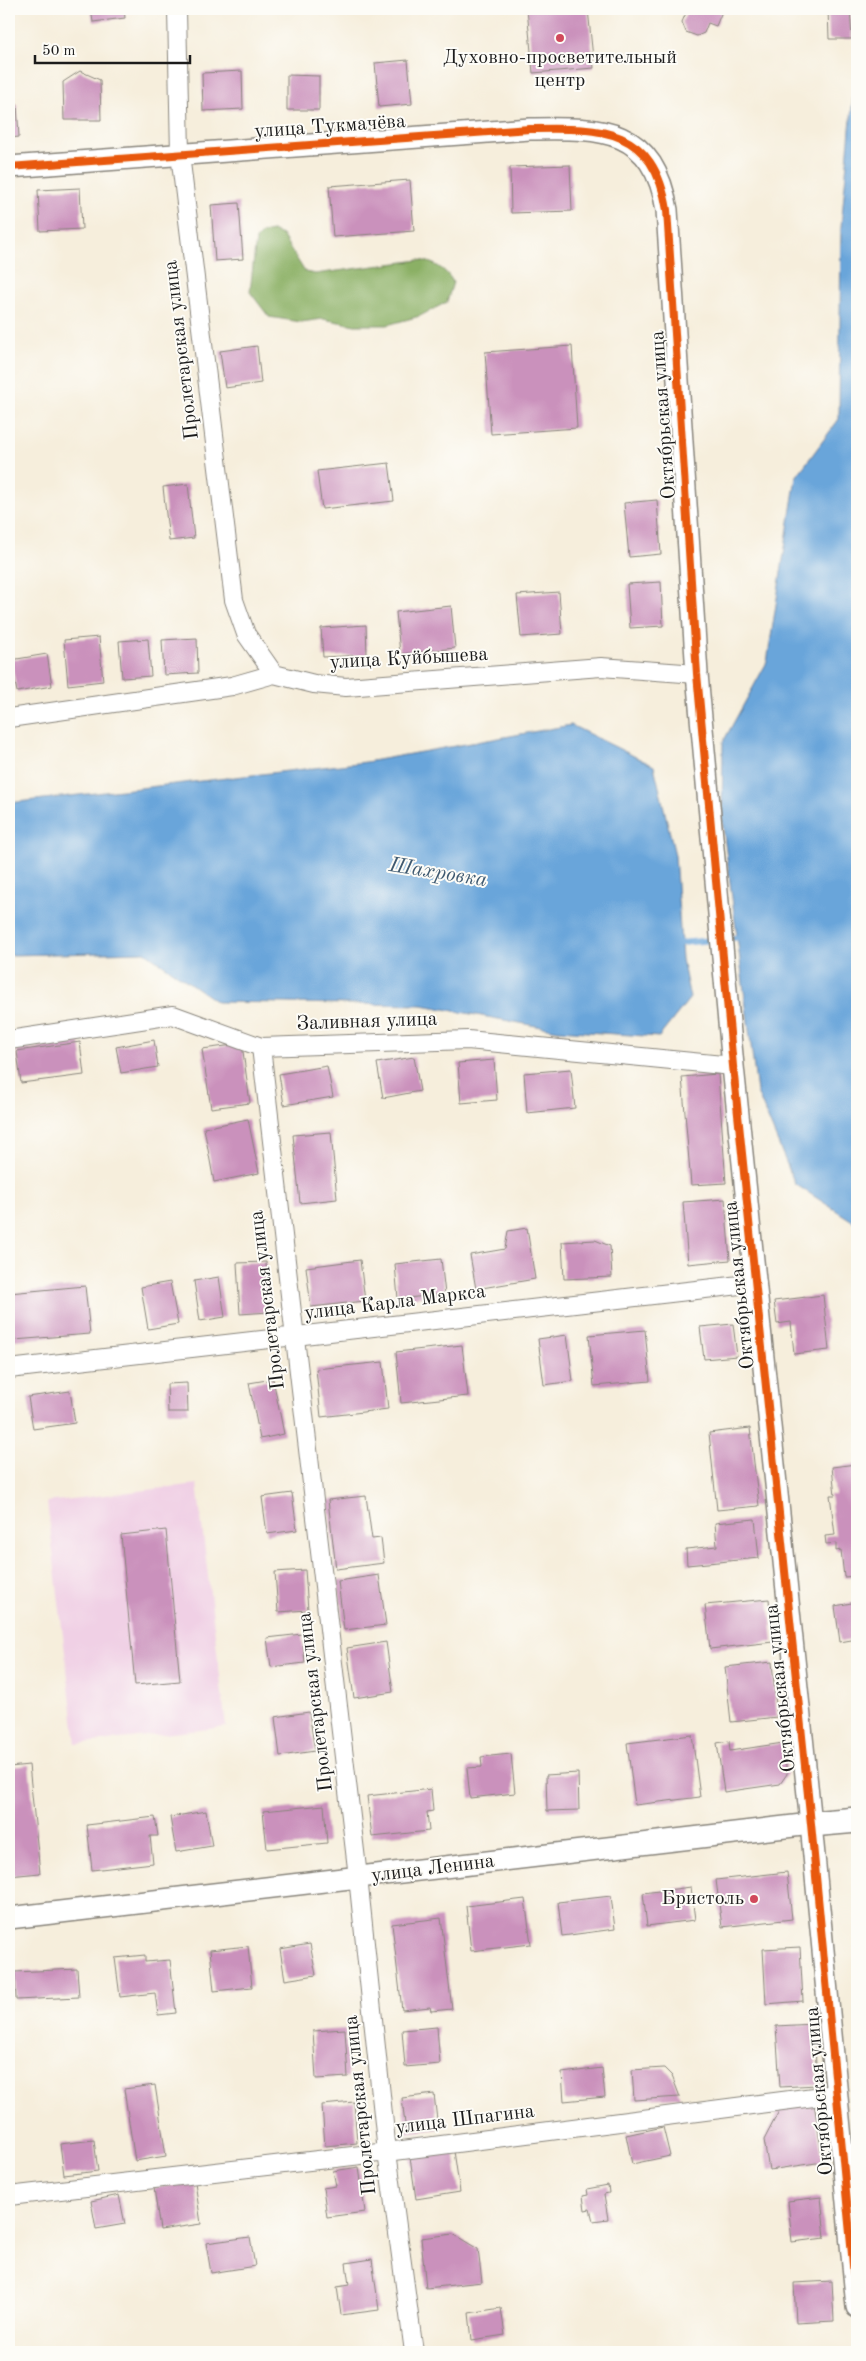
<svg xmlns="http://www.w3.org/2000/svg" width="866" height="2361" font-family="'Old Standard TT',serif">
  <rect width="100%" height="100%" fill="#fdfcf7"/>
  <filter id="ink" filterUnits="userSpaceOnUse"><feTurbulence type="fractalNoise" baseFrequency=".02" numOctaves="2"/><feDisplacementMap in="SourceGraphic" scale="10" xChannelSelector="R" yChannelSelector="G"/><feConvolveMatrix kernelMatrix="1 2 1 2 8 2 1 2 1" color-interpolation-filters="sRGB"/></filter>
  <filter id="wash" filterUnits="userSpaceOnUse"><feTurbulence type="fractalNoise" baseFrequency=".0096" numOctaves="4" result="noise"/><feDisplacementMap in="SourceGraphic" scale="20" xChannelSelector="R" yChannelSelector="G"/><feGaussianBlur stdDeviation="1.12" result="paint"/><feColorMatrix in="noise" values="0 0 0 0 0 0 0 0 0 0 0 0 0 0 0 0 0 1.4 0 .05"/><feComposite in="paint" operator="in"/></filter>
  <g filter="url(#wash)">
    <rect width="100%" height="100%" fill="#f6eedc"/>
    <!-- built -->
    <path fill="#f0d0e5" d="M 197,1484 L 226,1727 L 76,1744 L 47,1502 Z"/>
    <!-- forest -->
    <path fill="#8bb065" stroke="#546640" d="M 272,231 L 282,235 L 305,272 L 315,274 L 419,260 C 434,262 446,269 453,282 L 447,302 L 420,316 L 387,325 L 355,325 L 323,319 L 301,322 L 269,317 L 250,292 L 256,239 L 262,233 Z"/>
    <!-- water -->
    <path fill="#69a5da" stroke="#42607b" d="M 857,53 L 857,1224 L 795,1184 L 757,1092 L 722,820 L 723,742 L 767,662 L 796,477 L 839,419 L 841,227 Z
      M 571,725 L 654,766 L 675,855 L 682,959 L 690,998 L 659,1037 L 558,1030 L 422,1005 L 217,1002 L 145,952 L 9,955 L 9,803 L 366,762 Z"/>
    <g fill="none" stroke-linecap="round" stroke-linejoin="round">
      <!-- stream -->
      <path stroke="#69a5da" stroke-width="6" d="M 674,941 L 681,943 L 743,937"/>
    </g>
    <g id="blocks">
      <!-- building -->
      <path fill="#ca91bc" d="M 91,9 L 124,9 L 125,18 L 93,22 Z
        M 527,9 L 588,9 L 594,68 L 533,73 Z
        M 677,9 L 723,9 L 716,26 L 708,23 L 704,33 L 697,36 L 686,32 L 682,22 L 686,13 Z
        M 828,9 L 850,9 L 852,39 L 829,39 Z
        M 408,60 L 412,104 L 379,107 L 375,63 Z
        M 80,71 L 100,80 L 101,120 L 64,120 L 63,82 Z
        M 242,71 L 243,109 L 203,111 L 202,73 Z
        M 287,75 L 319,76 L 319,110 L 287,110 Z
        M 9,104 L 17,104 L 19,137 L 9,138 Z
        M 570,165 L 572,211 L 511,213 L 510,167 Z
        M 410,180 L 414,231 L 333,237 L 329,186 Z
        M 80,188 L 82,229 L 40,231 L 38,190 Z
        M 239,203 L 243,259 L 215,261 L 211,205 Z
        M 257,346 L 261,383 L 225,388 L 220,351 Z
        M 572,346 L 577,428 L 491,434 L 485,352 Z
        M 389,463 L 394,501 L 322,509 L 317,471 Z
        M 188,484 L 194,538 L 169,541 L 163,487 Z
        M 657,500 L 661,554 L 629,557 L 624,503 Z
        M 661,582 L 663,626 L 630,628 L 627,584 Z
        M 559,592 L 562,634 L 521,637 L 517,595 Z
        M 451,606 L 455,648 L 400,654 L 396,612 Z
        M 366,625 L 367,655 L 323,657 L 321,628 Z
        M 99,637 L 103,681 L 68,685 L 64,640 Z
        M 197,638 L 198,673 L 164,675 L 162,640 Z
        M 148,639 L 151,676 L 122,678 L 119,641 Z
        M 47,654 L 52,686 L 17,692 L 11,660 Z
        M 154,1040 L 158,1067 L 121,1073 L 116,1047 Z
        M 80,1042 L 84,1075 L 21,1083 L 17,1051 Z
        M 242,1044 L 250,1103 L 211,1108 L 202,1049 Z
        M 414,1057 L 420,1091 L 383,1098 L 377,1063 Z
        M 494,1060 L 497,1100 L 461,1103 L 458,1063 Z
        M 327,1066 L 333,1097 L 284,1105 L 279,1074 Z
        M 571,1069 L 575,1108 L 527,1113 L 524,1073 Z
        M 718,1074 L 726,1183 L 691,1185 L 682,1077 Z
        M 248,1119 L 259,1173 L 214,1182 L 204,1128 Z
        M 331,1132 L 337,1199 L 300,1203 L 293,1135 Z
        M 725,1199 L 730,1260 L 688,1264 L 683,1202 Z
        M 527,1228 L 535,1279 L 476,1289 L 470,1255 L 505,1249 L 508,1231 Z
        M 595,1240 L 610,1246 L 612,1277 L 564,1279 L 562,1242 Z
        M 441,1259 L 445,1294 L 398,1299 L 395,1264 Z
        M 360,1260 L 365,1301 L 311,1307 L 306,1267 Z
        M 266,1262 L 269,1312 L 240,1314 L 237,1263 Z
        M 219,1277 L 225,1317 L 200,1321 L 194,1281 Z
        M 170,1282 L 178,1324 L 148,1329 L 141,1287 Z
        M 85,1286 L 90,1334 L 14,1340 L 9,1293 Z
        M 823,1295 L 829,1350 L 794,1354 L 791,1322 L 777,1324 L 774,1301 Z
        M 733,1324 L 737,1356 L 704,1359 L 700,1327 Z
        M 645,1330 L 650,1381 L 594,1386 L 589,1335 Z
        M 567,1335 L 573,1381 L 544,1385 L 538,1339 Z
        M 462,1345 L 468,1396 L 401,1403 L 396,1352 Z
        M 383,1362 L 388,1409 L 321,1417 L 316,1369 Z
        M 273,1379 L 284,1434 L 260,1439 L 249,1383 Z
        M 187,1383 L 188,1412 L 168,1412 L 167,1384 Z
        M 70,1391 L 75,1423 L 33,1429 L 28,1397 Z
        M 750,1428 L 759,1506 L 717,1510 L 709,1433 Z
        M 856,1464 L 857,1576 L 844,1577 L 841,1550 L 836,1551 L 836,1543 L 826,1544 L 825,1536 L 835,1535 L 830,1495 L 835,1495 L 832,1467 Z
        M 292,1493 L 297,1530 L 267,1534 L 262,1497 Z
        M 366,1496 L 372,1539 L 381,1538 L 384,1563 L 336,1569 L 328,1500 Z
        M 755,1519 L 759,1558 L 687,1565 L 686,1549 L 717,1546 L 715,1523 Z
        M 166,1530 L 180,1681 L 135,1685 L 121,1535 Z
        M 305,1570 L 308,1610 L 278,1612 L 275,1572 Z
        M 379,1575 L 386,1625 L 344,1630 L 338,1581 Z
        M 769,1599 L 773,1642 L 710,1649 L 705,1605 Z
        M 857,1602 L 857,1639 L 840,1642 L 835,1606 Z
        M 302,1634 L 305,1663 L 271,1667 L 267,1638 Z
        M 386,1642 L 393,1692 L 354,1698 L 347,1648 Z
        M 772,1662 L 777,1717 L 731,1722 L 725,1667 Z
        M 309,1712 L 315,1751 L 280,1756 L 275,1717 Z
        M 692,1735 L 700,1797 L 635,1805 L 627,1743 Z
        M 729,1741 L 730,1751 L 783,1743 L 787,1774 L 780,1784 L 724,1792 L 717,1743 Z
        M 511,1754 L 515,1793 L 470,1798 L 467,1768 L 482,1767 L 481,1757 Z
        M 29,1765 L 40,1873 L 9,1876 L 9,1767 Z
        M 578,1773 L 579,1810 L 547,1811 L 546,1775 Z
        M 431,1789 L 433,1811 L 427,1812 L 429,1831 L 372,1837 L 367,1796 Z
        M 324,1805 L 327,1843 L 267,1849 L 263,1811 Z
        M 206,1811 L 212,1846 L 176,1852 L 170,1817 Z
        M 155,1817 L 158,1836 L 150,1836 L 153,1863 L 92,1870 L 87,1825 Z
        M 787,1872 L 792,1919 L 722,1927 L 716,1880 Z
        M 691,1887 L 695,1920 L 647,1926 L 643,1893 Z
        M 611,1896 L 615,1929 L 562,1936 L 558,1902 Z
        M 525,1899 L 531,1944 L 471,1951 L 466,1906 Z
        M 441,1918 L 452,2009 L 431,2011 L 430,2007 L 402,2010 L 392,1924 Z
        M 310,1944 L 316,1975 L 285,1980 L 280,1949 Z
        M 248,1946 L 252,1987 L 214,1991 L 210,1950 Z
        M 800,1947 L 803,2001 L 766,2004 L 763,1949 Z
        M 145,1955 L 145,1962 L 170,1960 L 176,2013 L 158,2015 L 155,1993 L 120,1997 L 115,1958 Z
        M 77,1969 L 79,1997 L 16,2000 L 15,1972 Z
        M 814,2024 L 817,2085 L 780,2087 L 776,2026 Z
        M 437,2027 L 440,2064 L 405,2067 L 402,2030 Z
        M 345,2029 L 348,2077 L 316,2079 L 313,2031 Z
        M 602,2068 L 605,2097 L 564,2101 L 562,2073 Z
        M 664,2068 L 672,2076 L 680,2097 L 634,2100 L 632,2070 Z
        M 155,2085 L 166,2156 L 135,2161 L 124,2089 Z
        M 434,2094 L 438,2129 L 406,2133 L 402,2098 Z
        M 354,2102 L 357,2143 L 325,2146 L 322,2105 Z
        M 814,2103 L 823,2162 L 769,2170 L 764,2140 L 780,2109 Z
        M 663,2127 L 670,2156 L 632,2164 L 626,2135 Z
        M 94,2140 L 98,2171 L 64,2175 L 60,2144 Z
        M 454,2151 L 460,2192 L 416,2199 L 410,2157 Z
        M 359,2167 L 365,2212 L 327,2217 L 323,2188 L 336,2186 L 333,2171 Z
        M 195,2182 L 201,2224 L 160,2230 L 154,2188 Z
        M 608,2185 L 609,2193 L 604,2194 L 608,2219 L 593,2221 L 590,2209 L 585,2210 L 583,2196 L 588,2195 L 587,2189 Z
        M 119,2195 L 125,2224 L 96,2229 L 91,2201 Z
        M 821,2197 L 825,2238 L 792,2242 L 788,2201 Z
        M 453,2234 L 478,2249 L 482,2282 L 426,2288 L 421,2238 Z
        M 250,2237 L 255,2266 L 211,2273 L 206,2243 Z
        M 372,2259 L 379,2310 L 341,2315 L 337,2287 L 349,2285 L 346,2263 Z
        M 832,2281 L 834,2321 L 796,2323 L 794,2283 Z
        M 501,2308 L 505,2335 L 472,2340 L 469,2313 Z
        M 384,2347 L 384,2352 L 358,2352 L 358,2351 Z"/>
    </g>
  </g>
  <g filter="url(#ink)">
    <use href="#blocks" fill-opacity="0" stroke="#89857c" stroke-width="1"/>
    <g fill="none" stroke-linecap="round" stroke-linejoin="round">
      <defs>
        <path id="minor" d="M 177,9 L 180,154 L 234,600 L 246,634 L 274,674
          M 9,718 L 232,686 L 274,674 L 314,684 L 346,687 L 601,667 L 697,674
          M 9,1040 L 173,1015 L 261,1047 L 468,1040 L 733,1066
          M 261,1047 L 358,1877 L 387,2152 L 414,2352
          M 9,1369 L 757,1283
          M 9,2196 L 387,2152 L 837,2094"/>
        <path id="tertiary" d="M 9,167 L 530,129 C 599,128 653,125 667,210 L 697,674 L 733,1066 L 811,1824 L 857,2307
          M 9,1918 L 811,1824"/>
        <path id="secondary" d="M 811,1824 L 857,1820"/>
      </defs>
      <!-- minor casing -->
      <use href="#minor" stroke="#89857c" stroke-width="20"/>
      <!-- tertiary casing -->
      <use href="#tertiary" stroke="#89857c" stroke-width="24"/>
      <!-- secondary casing -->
      <use href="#secondary" stroke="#89857c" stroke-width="28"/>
      <!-- minor -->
      <use href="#minor" stroke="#fff" stroke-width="18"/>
      <!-- tertiary -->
      <use href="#tertiary" stroke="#fff" stroke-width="21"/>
      <!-- secondary -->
      <use href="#secondary" stroke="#fff" stroke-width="25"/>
      <defs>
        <path id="cycleway" d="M 9,167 L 530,129 C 599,128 653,125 667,210 L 697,674 L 733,1066 L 811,1824 L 857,2307"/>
      </defs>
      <!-- cycleway casing -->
      <use href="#cycleway" stroke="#fdfcf7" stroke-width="11"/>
      <!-- cycleway -->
      <use href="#cycleway" stroke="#e8590c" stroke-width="8"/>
    </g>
  </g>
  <!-- markers -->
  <g fill="#d1495b" stroke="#fdfcf7" stroke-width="2">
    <circle cx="560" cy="38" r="5"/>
    <circle cx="754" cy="1899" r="5"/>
  </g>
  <g text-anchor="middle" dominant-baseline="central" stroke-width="4" stroke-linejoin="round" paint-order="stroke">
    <!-- poi labels -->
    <g font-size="20" fill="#1c1c1c" stroke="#fdfcf7">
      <text x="560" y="58">Духовно-просветительный<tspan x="560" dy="23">центр</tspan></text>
      <text x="744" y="1899" text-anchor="end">Бристоль</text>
    </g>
    <!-- street labels -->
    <g font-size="20" fill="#1c1c1c" stroke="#fdfcf7">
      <text transform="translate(330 127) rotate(-4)">улица Тукмачёва</text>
      <text transform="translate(182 350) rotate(-97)">Пролетарская улица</text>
      <text transform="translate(664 415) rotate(-94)">Октябрьская улица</text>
      <text transform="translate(409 659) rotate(-3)">улица Куйбышева</text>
      <text transform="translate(367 1022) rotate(-2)">Заливная улица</text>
      <text transform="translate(740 1285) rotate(-96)">Октябрьская улица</text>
      <text transform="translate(268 1300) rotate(-97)">Пролетарская улица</text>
      <text transform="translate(395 1303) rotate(-7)">улица Карла Маркса</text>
      <text transform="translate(781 1688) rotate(-96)">Октябрьская улица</text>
      <text transform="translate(316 1702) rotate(-97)">Пролетарская улица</text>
      <text transform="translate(433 1869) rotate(-7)">улица Ленина</text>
      <text transform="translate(820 2091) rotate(-95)">Октябрьская улица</text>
      <text transform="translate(361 2105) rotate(-96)">Пролетарская улица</text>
      <text transform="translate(465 2120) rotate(-7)">улица Шпагина</text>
    </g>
    <!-- water labels -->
    <g font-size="21" font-style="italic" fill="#3f5a71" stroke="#fdfcf7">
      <text transform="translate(438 873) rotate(9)">Шахровка</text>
    </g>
  </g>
  <!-- margin -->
  <rect width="866" height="2361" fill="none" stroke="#fdfcf7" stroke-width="30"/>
  <!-- scale -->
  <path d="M35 55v8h155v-8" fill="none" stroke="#1c1c1c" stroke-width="2.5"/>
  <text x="42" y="55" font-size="15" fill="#1c1c1c" stroke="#fdfcf7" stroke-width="4" paint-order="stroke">50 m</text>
</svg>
